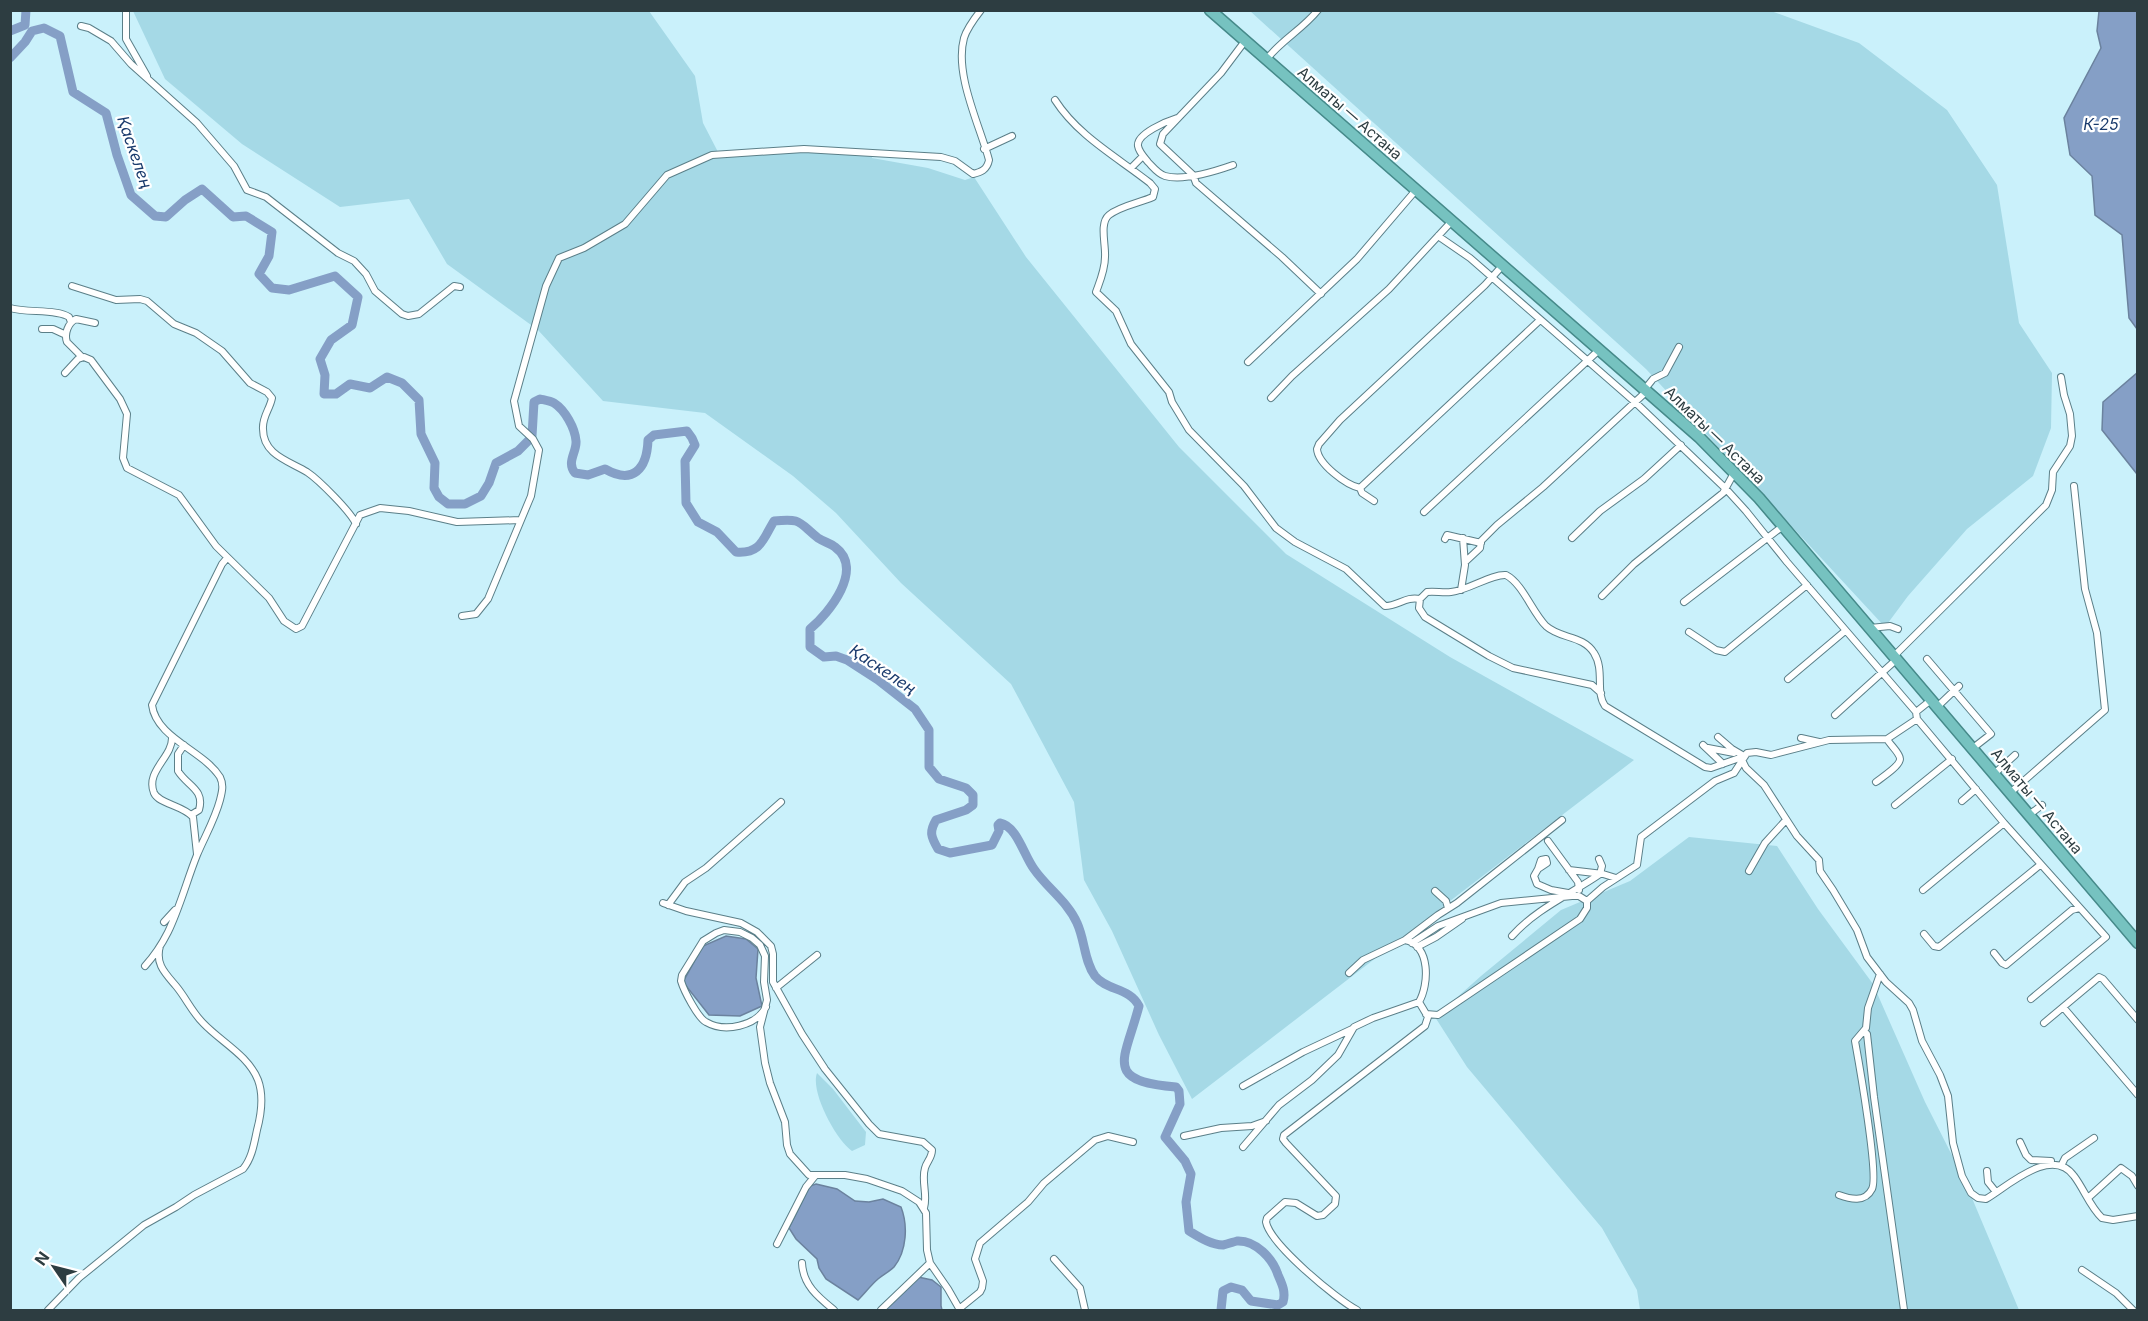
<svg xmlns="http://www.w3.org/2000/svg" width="2148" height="1321" font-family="Inter,sans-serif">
  <rect width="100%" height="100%" fill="#caf1fb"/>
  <!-- green -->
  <path fill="#a5d9e6" d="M 133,11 L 649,11 L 695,76 L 703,123 L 718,152 L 796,149 L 873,153 L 872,158 L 928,168 L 965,180 L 974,177 L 1026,257 L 1179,447 L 1286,554 L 1450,657 L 1634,760 L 1192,1099 L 1159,1035 L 1112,931 L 1084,880 L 1074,802 L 1011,684 L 901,583 L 836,513 L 793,476 L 705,413 L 603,401 L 538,330 L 447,264 L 409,199 L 340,207 L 242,144 L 165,79 Z
    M 1250,11 L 1771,11 L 1859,43 L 1947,110 L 1997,185 L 2019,323 L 2052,373 L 2051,428 L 2033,476 L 1967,529 L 1908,596 L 1885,627 L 1646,369 Z
    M 1689,837 L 1777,846 L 1818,909 L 1873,984 L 1925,1102 L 1964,1179 L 2019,1310 L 1640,1310 L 1637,1290 L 1602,1228 L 1467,1067 L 1435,1017 L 1481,976 L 1561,910 L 1630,881 Z
    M 817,1073 L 833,1089 L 866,1132 L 865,1145 L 852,1151 C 836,1140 810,1092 817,1073 Z"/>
  <!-- water -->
  <path fill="#859fc6" stroke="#6b829e" stroke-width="1.5" d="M 2099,11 L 2137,11 L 2137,329 L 2129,318 L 2122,235 L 2095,215 L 2092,176 L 2070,155 L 2064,118 L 2101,48 L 2097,31 Z
    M 2137,373 L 2137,474 L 2102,430 L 2103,402 Z
    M 726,936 L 746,939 L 758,949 L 756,978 L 762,1006 L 740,1016 L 709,1015 L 683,982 L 703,946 Z
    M 816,1184 L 837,1189 L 855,1201 L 869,1202 L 883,1199 L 901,1207 C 908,1225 907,1251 894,1267 C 890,1271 883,1275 878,1279 C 871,1285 865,1293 858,1300 L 826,1279 L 819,1268 L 817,1259 L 796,1239 L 789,1228 L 810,1186 Z
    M 918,1277 L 932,1280 L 941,1287 L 941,1306 L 942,1310 L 883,1310 Z"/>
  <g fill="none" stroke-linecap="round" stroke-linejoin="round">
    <!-- river -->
    <path stroke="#859fc6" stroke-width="9" d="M 10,31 L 25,25 L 26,10
      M 10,58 L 25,42 L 32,31 L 44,28 L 60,36 L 73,92 L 106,113 L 117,155 L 131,195 L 155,216 L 166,217 L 185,200 L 202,189 L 233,217 L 246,216 L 272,232 L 269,256 L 259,274 L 272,288 L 289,290 L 335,276 L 358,297 L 352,325 L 331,340 L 320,359 L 325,375 L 324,394 L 336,394 L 350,384 L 370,388 L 387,377 L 402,383 L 419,400 L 421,434 L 435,463 L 434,488 L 439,497 L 448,504 L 465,504 L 481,496 L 489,483 L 496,463 L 518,451 L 529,440
      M 532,436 L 534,402 L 540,399 C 544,400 550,401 554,403 C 565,410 575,428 576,441 C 577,452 566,462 575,473 L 588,475 L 605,469 C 633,485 647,469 648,440 L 654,435 L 687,431 L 692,438 L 695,445 L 685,461 L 686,503 L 698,522 L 717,532 L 736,552 C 761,554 763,539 774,521 C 802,518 798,522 818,538 C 824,542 830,543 835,547 C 865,569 829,613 810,629 L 810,647 L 824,657 L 836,656 L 847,660 L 878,680 L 915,709 L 929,730 L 929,767 L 939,779 L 966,788 L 973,795 L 973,805 L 966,810 L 936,820 C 929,832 931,837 938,849 L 950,853 L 992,845 L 999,831 L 998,825 L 1000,823 C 1017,826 1024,856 1034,869 C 1047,888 1068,902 1077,923 C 1085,940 1084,961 1095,976 C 1107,991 1129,987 1139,1006 C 1125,1060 1102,1081 1176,1087 L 1179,1091 L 1180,1104 L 1165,1137 L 1185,1161 L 1191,1174 L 1186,1202 L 1189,1231 C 1199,1237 1211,1245 1223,1245 C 1228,1244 1233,1242 1237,1241 C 1256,1240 1273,1259 1278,1275 C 1282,1284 1286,1292 1283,1302 L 1278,1305 L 1251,1301 L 1242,1290 L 1231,1287 L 1223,1291 L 1221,1310"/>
    <defs>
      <path id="minor" d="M 126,10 L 126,39 L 147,76
        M 81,26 L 89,28 L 111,41 L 131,64 L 197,123 L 234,166 L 247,190 L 266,197 L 338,253 L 354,261 L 366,274 L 375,291 L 402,314 L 408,316 L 419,314 L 454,286 L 460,287
        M 1245,41 L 1221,73 L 1163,134 L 1160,144 L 1193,175 L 1196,183 L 1282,257 L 1321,294
        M 1266,60 C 1281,40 1302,30 1318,10
        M 1055,100 C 1078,136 1117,157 1150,183 L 1155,189 L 1153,197 C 1139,203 1120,206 1109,215 C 1099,223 1106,245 1105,257 C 1105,270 1100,281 1096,292 L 1116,311 L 1131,344 L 1169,392 L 1172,402 L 1189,430 L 1244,486 L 1276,528 L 1295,542 L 1346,569 L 1385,606 C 1398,606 1406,596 1420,599
        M 1177,118 C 1167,121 1136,134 1138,146 C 1139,152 1144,157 1148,162 C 1153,167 1158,174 1165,176 C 1183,181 1216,171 1233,165
        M 984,149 L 1012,136
        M 1131,168 L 1143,156
        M 1438,236 L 1470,258 L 1636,403 L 1726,489 L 1746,511 L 1787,562 L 1916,712 L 1917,719 L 2004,823 L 2106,937 L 2031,999
        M 1503,265 L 1485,285 L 1340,420 L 1319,444 L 1317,449 C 1318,464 1346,485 1360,488 L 1540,320
        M 72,286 L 116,300 L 140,299 L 147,301 L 174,324 L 196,333 L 222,351 L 250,383 L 267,392 L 272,398 C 270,409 262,417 263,429 C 263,455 289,461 307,472 C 319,480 351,512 356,524
        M 10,308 C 27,313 57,309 69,317 L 71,322
        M 42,329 L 53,329 L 66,335
        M 82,357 L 67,342 C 64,334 68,323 76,319 L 95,323
        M 1248,362 L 1357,259 L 1416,190
        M 65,373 L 78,359 L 84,357 L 91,360 L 120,399 L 127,414 L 123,458 L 127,468 L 179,495 L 216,546 L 269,598 L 284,621 L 296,629 L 302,626 L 360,515 L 380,508 L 409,511 L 457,522 L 520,520
        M 1645,389 L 1653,379 L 1665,373 L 1679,347
        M 1271,398 L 1292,376 L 1389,289 L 1452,221
        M 1360,488 L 1362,493 L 1374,501
        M 1424,512 L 1599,350
        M 1572,538 L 1600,511 L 1644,479 L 1681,445
        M 1445,539 L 1447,535 L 1481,543
        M 1465,562 L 1480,548 L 1481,541 L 1497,525 L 1543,487 L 1647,391
        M 1461,590 L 1465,565 L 1463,538
        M 1602,596 L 1634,564 L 1723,493 L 1734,473
        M 1684,602 L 1783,526
        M 462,616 L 476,614 L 488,599 L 531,496 L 539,450 L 533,439 L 519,426 L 514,401 L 546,286 L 559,258 L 584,248 L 625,224 L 667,175 L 712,155 L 804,149 L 941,157 L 955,161 L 973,174 C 981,172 987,170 989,160 C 980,126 954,74 964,38 C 967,28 974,19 981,10
        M 1870,628 L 1890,626 L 1898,629
        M 1689,632 L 1716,650 L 1725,652 L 1807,585
        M 1894,656 L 2046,505 L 2052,490 L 2053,472 L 2070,446 L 2072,436 L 2070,414 L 2064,395 L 2061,377
        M 1927,659 L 1991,734 L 1973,748
        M 1788,679 L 1845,631
        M 1601,693 L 1592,685 L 1513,668 L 1489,656 L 1425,617 L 1419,608 L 1420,599 L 1427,592 C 1435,591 1443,593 1451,592 C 1469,590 1491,574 1506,575 C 1523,584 1532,612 1546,626 C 1560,639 1583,635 1594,653 C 1605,670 1595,692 1605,706 L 1705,767 L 1711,768 L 1745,756
        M 1937,707 L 1959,686
        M 1916,712 L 1931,700
        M 1835,715 L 1897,659
        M 172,737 C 173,757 145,771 154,793 C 159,804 182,805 193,817 L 197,854
        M 1718,737 L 1732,749 L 1744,756
        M 1801,738 L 1819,742
        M 184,745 L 178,754 L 178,771 C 187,786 205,789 199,810 L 191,815
        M 1703,745 L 1723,764
        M 1708,748 L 1734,753
        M 1742,760 L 1746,768 L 1764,785 L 1797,836 L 1819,860 L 1820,871 L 1833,890 L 1857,930 L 1867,957 L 1886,982 L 1909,1003 L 1913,1010 L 1922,1041 L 1940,1075 L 1948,1096 L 1953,1143 L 1962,1176 L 1971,1193 L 1978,1198 L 1986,1199 C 2008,1186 2052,1145 2074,1176 C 2084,1189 2090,1207 2102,1218 L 2113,1220 L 2138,1216
        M 1994,774 L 2015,755
        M 1876,782 C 1881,778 1900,766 1900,759 C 1900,753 1890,745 1887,739
        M 2010,793 L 2105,710 L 2097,633 L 2085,589 L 2074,486
        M 1962,801 L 1976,789
        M 1895,805 L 1952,759
        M 2029,815 L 2042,805
        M 1548,841 L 1578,882 L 1579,890
        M 1538,869 L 1541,860 L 1546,859 L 1547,863 L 1538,869 L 1534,876 L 1537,884 L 1551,890 L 1568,893
        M 1569,870 L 1603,874 L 1616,878
        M 1749,871 L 1765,843 L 1786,820
        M 1923,890 L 2004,823
        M 1435,891 L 1446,901 L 1448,908
        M 663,903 L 686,911 L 741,923 L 757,932 L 771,946 L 773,954 L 773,982 L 802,1034 L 825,1069 L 869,1124 L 879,1134 L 923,1142 L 932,1150 C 932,1158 927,1161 925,1168 C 921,1181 928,1195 924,1208
        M 668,905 L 685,882 L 706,868 L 781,802
        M 164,922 L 175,910
        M 1924,934 L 1934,946 L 1939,947 L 2040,865
        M 1512,936 C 1536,909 1571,894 1600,874 L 1602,866 L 1599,859
        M 1405,940 L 1438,915 L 1457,903 L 1562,820
        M 1412,943 L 1438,926 L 1501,903 L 1572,896 L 1579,896 L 1587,901
        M 1417,947 L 1436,937 L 1462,919
        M 1994,953 L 2002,963 L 2006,965 L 2072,910 L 2079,908
        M 145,966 C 154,956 162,944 168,932 C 180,907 187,880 197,855 C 205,836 215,819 220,800 C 222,792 224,785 220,777 C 204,751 156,738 152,705 L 222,564 L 227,558
        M 776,988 L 817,955
        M 766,1007 C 756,1026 725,1033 706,1022 C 698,1018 684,991 681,981 L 682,975 L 703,941 L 716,933 L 724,930 L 740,932 L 752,938 L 760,945 L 765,956 L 764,982 L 767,1000 L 760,1027 L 765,1063 L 770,1083 L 785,1122 L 787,1145 L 790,1154 L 809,1175 L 845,1175 L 867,1179 L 902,1191 L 919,1202 L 926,1213 L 927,1250 L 930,1263 L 948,1289 L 960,1310
        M 2063,1007 L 2138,1095
        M 1426,1014 L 1438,1015 L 1580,919 L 1587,908 L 1587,901 L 1603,887 L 1637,865 L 1641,837 L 1715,781 L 1734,773 L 1747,753 L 1756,752 L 1771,755 L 1829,740 L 1887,739 L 1917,719
        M 2044,1023 L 2099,977 L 2103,979 L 2138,1020
        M 1864,1031 L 1867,1034 L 1874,1097 L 1904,1310
        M 1243,1086 L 1303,1052 L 1352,1029
        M 1184,1136 L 1221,1128 L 1252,1126 L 1266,1121
        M 2020,1142 L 2026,1155 L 2031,1160 L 2051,1161
        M 1243,1147 L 1279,1105 L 1312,1080 L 1338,1055 L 1354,1027 L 1373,1018 L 1419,1002 C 1429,985 1431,945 1405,940 L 1363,960 L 1349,973
        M 2061,1166 L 2065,1158 L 2094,1138
        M 1987,1171 L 1988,1182 L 1996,1192
        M 1839,1195 C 1850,1199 1865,1203 1872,1189 C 1879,1176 1859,1063 1855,1041 L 1866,1028 L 1868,1008 L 1880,974
        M 2088,1198 L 2121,1168 L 2132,1176 L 2138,1186
        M 777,1244 L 806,1187 L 815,1176
        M 1054,1259 L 1080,1288 L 1085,1310
        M 802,1263 C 803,1285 818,1297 834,1310
        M 2082,1270 L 2116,1293 L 2133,1310
        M 959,1309 L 980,1292 L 982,1288 L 983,1281 L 975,1259 L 980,1243 L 1028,1202 L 1044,1183 L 1095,1140 L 1108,1136 L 1133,1142
        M 48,1310 L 79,1278 L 144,1225 L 176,1207 L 194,1195 L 243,1169 C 252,1158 254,1144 257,1130 C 261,1115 264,1096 258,1080 C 248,1055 221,1042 203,1023 C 192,1012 186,998 176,986 C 165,973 155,964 160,946
        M 881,1310 L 930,1263
        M 1357,1310 C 1336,1299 1270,1244 1266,1222 L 1267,1218 L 1285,1202 L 1296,1203 L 1317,1216 L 1323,1215 L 1335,1204 L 1336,1196 L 1286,1143 L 1283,1139 L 1284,1135 L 1425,1026 L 1428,1017 L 1419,1002"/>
      <path id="trunk" d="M 1210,10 L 1699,437 L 1759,498 L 2138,943"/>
    </defs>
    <!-- minor casing -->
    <use href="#minor" stroke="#5b7f88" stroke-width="8"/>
    <!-- trunk casing -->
    <use href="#trunk" stroke="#468a8a" stroke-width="13"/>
    <!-- minor -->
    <use href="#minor" stroke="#fff" stroke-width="6"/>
    <!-- trunk -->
    <use href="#trunk" stroke="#76c2c0" stroke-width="10"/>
  </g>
  <g text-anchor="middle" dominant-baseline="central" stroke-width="4.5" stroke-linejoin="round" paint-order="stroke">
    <!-- street labels -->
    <g font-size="15" fill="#2d3d41" stroke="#fff">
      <text transform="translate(1350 113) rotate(41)">Алматы — Астана</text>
      <text transform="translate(1715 435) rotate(44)">Алматы — Астана</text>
      <text transform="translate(2037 801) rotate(50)">Алматы — Астана</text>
    </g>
    <!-- water labels -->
    <g font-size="16" font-style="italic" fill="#1a3b6d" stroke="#fff">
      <text x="2101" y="124">К-25</text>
      <text transform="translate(135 152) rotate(71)">Қаскелең</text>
      <text transform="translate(883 669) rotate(34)">Қаскелең</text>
    </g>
  </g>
  <!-- border -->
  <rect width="2148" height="1321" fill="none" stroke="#2d3d41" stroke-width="24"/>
  <!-- north arrow -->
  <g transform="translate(54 1267) rotate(305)" stroke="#ffffff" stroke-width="4.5" paint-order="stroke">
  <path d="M0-4.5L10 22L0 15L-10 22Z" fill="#2d3d41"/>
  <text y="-9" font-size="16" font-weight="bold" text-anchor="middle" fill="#2d3d41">N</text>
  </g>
</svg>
